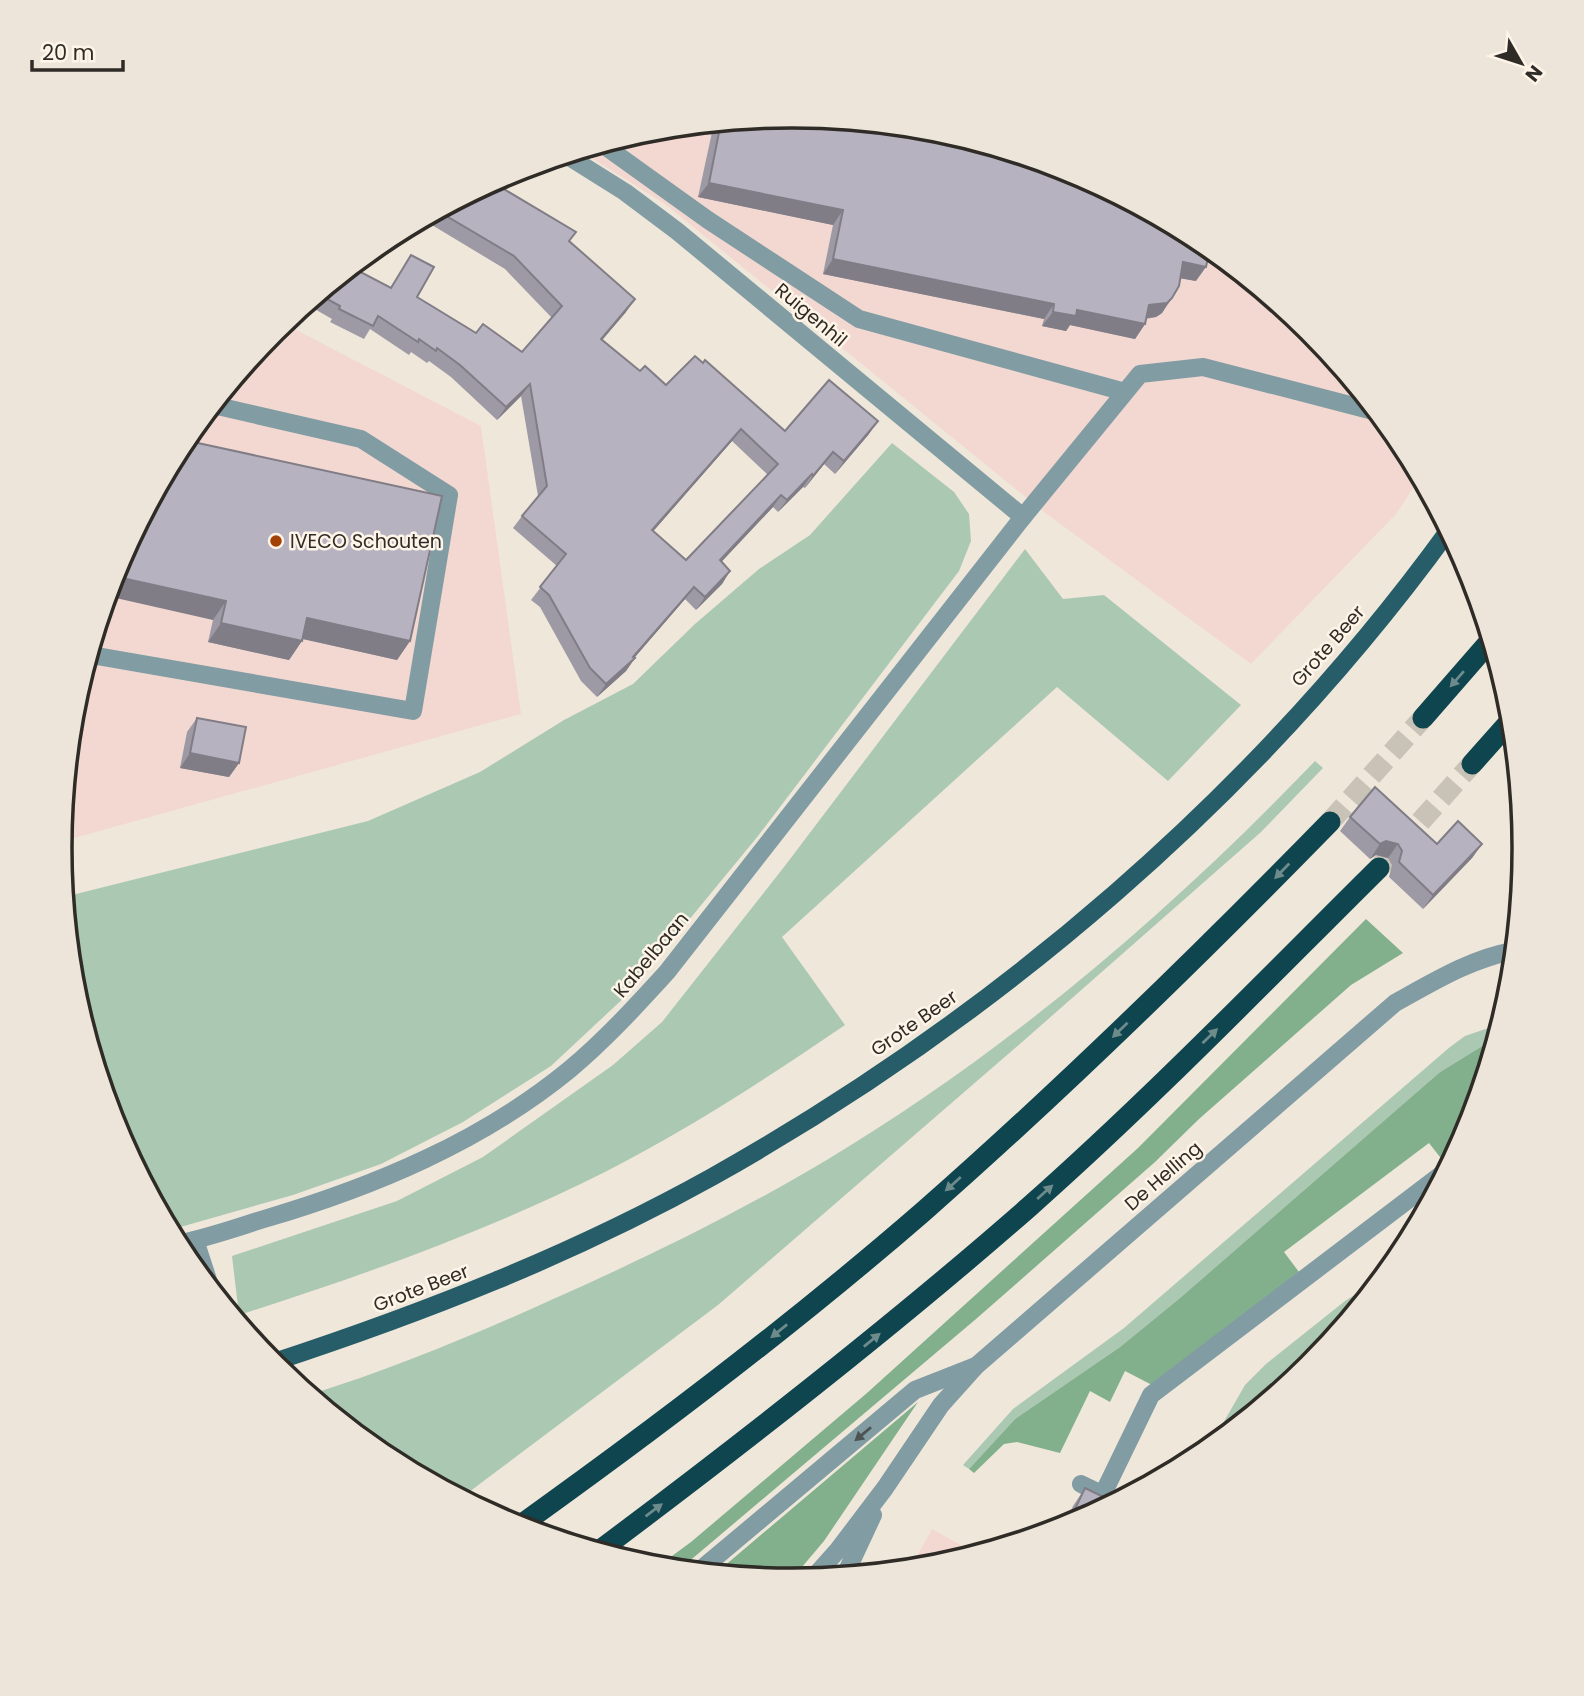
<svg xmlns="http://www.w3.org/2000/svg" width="1584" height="1696" font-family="Poppins,sans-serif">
  <rect width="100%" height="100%" fill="#f0e7db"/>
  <!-- industrial -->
  <path fill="#f2d8d1" d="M 792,116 L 1199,239 L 1310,330 L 1401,441 L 1420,477 L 1397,513 L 1251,664 L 1040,509 L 665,204 L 580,151 L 649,130 Z
    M 283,323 L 481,426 L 521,714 L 60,842 L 74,705 L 115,567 L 183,441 L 274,330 Z
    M 932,1529 L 977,1554 L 935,1566 L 910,1569 Z"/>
  <!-- green -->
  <path fill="#abc8b2" d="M 892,443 L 954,492 L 969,514 L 971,541 L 959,571 L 758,836 L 628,994 L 551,1066 L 463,1122 L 381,1164 L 293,1195 L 170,1230 L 115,1128 L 74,991 L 64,897 L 368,821 L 480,772 L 564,720 L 633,684 L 695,624 L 759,569 L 810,535 Z
    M 1025,549 L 1063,599 L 1104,595 L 1241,705 L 1168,781 L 1057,687 L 782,937 L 845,1025 C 767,1078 689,1129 605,1172 C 488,1231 364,1275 239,1315 L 232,1256 L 397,1201 L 483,1157 L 613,1065 L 662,1022 L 784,867 Z
    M 1315,761 L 1323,768 L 1261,832 L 1021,1043 L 718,1305 L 461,1498 L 385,1457 L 309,1395 C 392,1369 472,1336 551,1300 C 646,1258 740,1212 830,1158 C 1009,1050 1170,912 1315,761 Z
    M 1500,1024 L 1497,1037 L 1440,1072 L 1180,1298 L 1120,1347 L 1015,1419 L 969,1469 L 963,1465 L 1013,1409 L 1124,1328 L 1450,1047 L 1465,1036 Z
    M 1383,1277 L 1310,1366 L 1213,1445 L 1211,1444 L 1245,1385 L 1266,1364 L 1345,1301 Z"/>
  <!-- forest -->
  <path fill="#82b08d" d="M 1366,919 L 1403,953 L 1351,985 L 1199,1119 L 1155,1162 L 976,1319 L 680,1569 L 657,1567 L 691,1542 L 867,1393 L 1138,1148 Z
    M 1497,1037 L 1469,1129 L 1447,1166 L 1429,1143 L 1284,1252 L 1299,1272 L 1152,1385 L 1125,1371 L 1110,1402 L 1090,1391 L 1060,1453 L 1017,1442 L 1004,1444 L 974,1473 L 969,1469 L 1015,1419 L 1120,1347 L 1180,1298 L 1440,1072 Z
    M 918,1402 L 824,1541 L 791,1580 L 716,1573 Z"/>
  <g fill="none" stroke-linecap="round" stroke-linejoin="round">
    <!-- motorway-tunnel -->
    <path stroke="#c9c2b7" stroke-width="21" stroke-dasharray="21 10" stroke-linecap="butt" d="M 1330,822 L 1423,718
      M 1379,868 L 1472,764"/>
    <!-- service -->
    <path stroke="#819ca3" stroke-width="18" d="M 602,144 L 708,220 L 859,319 L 1125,392
      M 1023,517 L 1140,374 L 1203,367 L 1377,412
      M 85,667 L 91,655 L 413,711 L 449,495 L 361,439 L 213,405
      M 195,1240 L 211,1289
      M 1103,1494 L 1151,1395 L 1446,1171
      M 699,1571 L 915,1390 L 976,1366"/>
    <!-- minor -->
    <path stroke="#819ca3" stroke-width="18" d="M 177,1244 C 207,1238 235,1228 264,1219 C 373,1187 481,1142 569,1070 C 605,1040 636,1006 667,972 L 1023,517 L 677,231 L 625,192 L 566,155
      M 1081,1484 L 1116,1501"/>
    <!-- tertiary -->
    <path stroke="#819ca3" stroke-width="18" d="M 845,1575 L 873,1515
      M 813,1578 L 838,1550 L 885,1488 L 941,1405 L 976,1366 L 1395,1003 C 1433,982 1472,958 1514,951"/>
    <!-- primary -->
    <path stroke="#265d68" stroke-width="18" d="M 271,1363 C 423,1313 572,1255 712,1177 C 997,1017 1256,796 1449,530"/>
    <!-- motorway -->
    <path stroke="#0e454f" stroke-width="21" d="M 1423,718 L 1491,640
      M 1472,764 L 1512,719
      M 518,1527 C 658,1427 795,1323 924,1211 C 1065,1087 1199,956 1330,822
      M 599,1551 C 746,1441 891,1328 1029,1207 C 1151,1099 1264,982 1379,868"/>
  </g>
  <!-- wall -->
  <path fill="#9d99a5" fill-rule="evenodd" d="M 792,116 L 1196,281 L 1180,278 L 1162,313 L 1156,317 L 1146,319 L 1145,324 L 1135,339 L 1070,325 L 1066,331 L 1042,326 L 1044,319 L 823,274 L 833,225 L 698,197 L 714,123 Z
    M 492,182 L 576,232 L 569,242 L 626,312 L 602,340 L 640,371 L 666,385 L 785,431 L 869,434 L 835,474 L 824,464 L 805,488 L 803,487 L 778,512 L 773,507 L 721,562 L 730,571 L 722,584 L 696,610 L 685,599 L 634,658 L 635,658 L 626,671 L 597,697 L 581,681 L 540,607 L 531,600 L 557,566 L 513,528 L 522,516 L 538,496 L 521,396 L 497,420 L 451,377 L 429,361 L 427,363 L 411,352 L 409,355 L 370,329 L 364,339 L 330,322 L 332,319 L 306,304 L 351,267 L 390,288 L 411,255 L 417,297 L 476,333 L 522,352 L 552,318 L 505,269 L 422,219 ZM 732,441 L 768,475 L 686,560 L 653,531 Z
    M 115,567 L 410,641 L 397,660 L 303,639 L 289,660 L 208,642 L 213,620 Z
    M 197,718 L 239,763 L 229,777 L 180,768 L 187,732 Z
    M 1350,817 L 1437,844 L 1482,844 L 1472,858 L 1423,909 L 1389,877 L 1392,865 L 1388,858 L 1376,855 L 1370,859 L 1340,831 Z
    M 1085,1488 L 1072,1525 L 1063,1528 L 1073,1506 Z"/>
  <!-- shaded-wall -->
  <path fill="#807d86" d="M 709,183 L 843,210 L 833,225 L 698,197 Z
    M 833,259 L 1054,304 L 1044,319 L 823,274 Z
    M 1183,262 L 1206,267 L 1196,281 L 1173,277 Z
    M 1172,298 L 1162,313 L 1156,317 L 1138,319 L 1149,305 Z
    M 635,299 L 626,312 L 592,352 L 601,339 Z
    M 1077,310 L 1145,324 L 1135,339 L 1070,325 L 1066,331 L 1042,326 L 1053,312 Z
    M 530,384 L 521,396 L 497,420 L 506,407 Z
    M 878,421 L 869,434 L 835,474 L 844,461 Z
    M 741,429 L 732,441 L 643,543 L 652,530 Z
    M 833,452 L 824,464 L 805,488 L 813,476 Z
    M 812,474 L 803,487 L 778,512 L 787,500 Z
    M 781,495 L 773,507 L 711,573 L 720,560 Z
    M 730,571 L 722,584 L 696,610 L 705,597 Z
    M 113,576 L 226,601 L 213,620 L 107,596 Z
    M 694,587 L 685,599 L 629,664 L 635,658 L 626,671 L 597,697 L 606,684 Z
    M 307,618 L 410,641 L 397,660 L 294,637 Z
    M 221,623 L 302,641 L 289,660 L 208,642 Z
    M 190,753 L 239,763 L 229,777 L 180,768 Z
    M 1386,841 L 1398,844 L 1388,858 L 1376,855 L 1370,859 L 1380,844 Z
    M 1482,844 L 1472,858 L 1423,909 L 1433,895 Z"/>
  <!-- building -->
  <path fill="#b7b2c0" stroke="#807d86" stroke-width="2" fill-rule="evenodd" d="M 792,116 L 935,130 L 1073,171 L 1199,239 L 1210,248 L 1206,267 L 1183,262 L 1179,286 L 1172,298 L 1167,303 L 1149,305 L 1145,324 L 1077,310 L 1076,316 L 1053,312 L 1054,304 L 833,259 L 843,210 L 709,183 L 721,122 Z
    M 492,182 L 576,232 L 569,241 L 635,299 L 601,339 L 640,371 L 645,366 L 666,385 L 695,356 L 703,363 L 705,360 L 785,431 L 829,380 L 878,421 L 844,461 L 833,452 L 813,476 L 812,474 L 787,500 L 781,495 L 720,560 L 730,571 L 705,597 L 694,587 L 633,657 L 635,658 L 606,684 L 590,668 L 549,595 L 540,587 L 566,554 L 522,516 L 547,486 L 530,384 L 506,407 L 460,365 L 437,348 L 436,351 L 419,339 L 418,342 L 378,316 L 373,326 L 339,309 L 340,306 L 318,294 L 351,267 L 391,288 L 411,255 L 434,267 L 417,297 L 476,333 L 483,324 L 522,352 L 562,306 L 514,256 L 438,211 ZM 741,429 L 778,464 L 686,560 L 652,530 Z
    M 184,440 L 442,496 L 410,641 L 307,618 L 302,641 L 221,623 L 226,601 L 113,576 L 115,567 Z
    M 197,718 L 246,727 L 239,763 L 190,753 Z
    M 1375,787 L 1437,844 L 1458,821 L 1482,844 L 1433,895 L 1399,862 L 1402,851 L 1398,844 L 1386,841 L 1380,844 L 1350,817 Z
    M 1085,1488 L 1114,1502 L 1067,1526 Z"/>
  <!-- one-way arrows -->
  <defs><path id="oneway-solid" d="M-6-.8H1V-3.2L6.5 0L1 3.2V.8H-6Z" transform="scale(1.75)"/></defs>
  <g fill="#6e8b8c">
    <use href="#oneway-solid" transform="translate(1457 679) rotate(131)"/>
    <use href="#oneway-solid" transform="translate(1282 871) rotate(134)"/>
    <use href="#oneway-solid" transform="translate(1120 1030) rotate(136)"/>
    <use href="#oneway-solid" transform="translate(1210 1036) rotate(-44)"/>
    <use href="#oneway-solid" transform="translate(953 1184) rotate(138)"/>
    <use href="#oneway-solid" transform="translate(1045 1192) rotate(-42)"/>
    <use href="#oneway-solid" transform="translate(779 1331) rotate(141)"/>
    <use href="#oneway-solid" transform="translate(872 1340) rotate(-39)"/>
    <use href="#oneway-solid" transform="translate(654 1510) rotate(-37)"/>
  </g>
  <use fill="#4c5352" href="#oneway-solid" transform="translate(863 1434) rotate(140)"/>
  <!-- markers -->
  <circle fill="#a44106" stroke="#fef5e8" stroke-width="2.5" cx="276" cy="541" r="7"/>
  <g text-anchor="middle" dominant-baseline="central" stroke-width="5" stroke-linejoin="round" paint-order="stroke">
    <!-- street labels -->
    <g font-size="19" fill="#2f2c27" stroke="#fef5e8">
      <text transform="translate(811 315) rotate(40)">Ruigenhil</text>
      <text transform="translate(1328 646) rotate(-49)">Grote Beer</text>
      <text transform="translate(651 955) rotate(-50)">Kabelbaan</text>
      <text transform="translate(914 1023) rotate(-35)">Grote Beer</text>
      <text transform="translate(1163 1176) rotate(-41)">De Helling</text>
      <text transform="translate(421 1288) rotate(-21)">Grote Beer</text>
    </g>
    <!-- poi labels -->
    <g font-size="19" fill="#2f2c27" stroke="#fef5e8" text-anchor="start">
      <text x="290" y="541">IVECO Schouten</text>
    </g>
  </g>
  <!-- crop -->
  <path d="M0 0H1584V1696H0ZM72 848a720 720 0 1 1 1440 0a720 720 0 1 1-1440 0Z" fill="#ede5d9" fill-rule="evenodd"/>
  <path fill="none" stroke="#2f2c27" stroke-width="3.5" d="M72 848a720 720 0 1 1 1440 0a720 720 0 1 1-1440 0Z"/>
  <!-- north arrow -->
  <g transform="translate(1521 63) rotate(129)" stroke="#fef5e8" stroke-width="5" paint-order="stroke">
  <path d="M0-5L12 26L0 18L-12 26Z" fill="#2f2c27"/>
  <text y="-10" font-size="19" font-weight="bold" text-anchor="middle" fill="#2f2c27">N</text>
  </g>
  <!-- scale -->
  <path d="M32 60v10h91v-10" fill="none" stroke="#2f2c27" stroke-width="3.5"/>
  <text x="42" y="60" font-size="21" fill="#2f2c27" stroke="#fef5e8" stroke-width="5" paint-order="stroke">20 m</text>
</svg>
